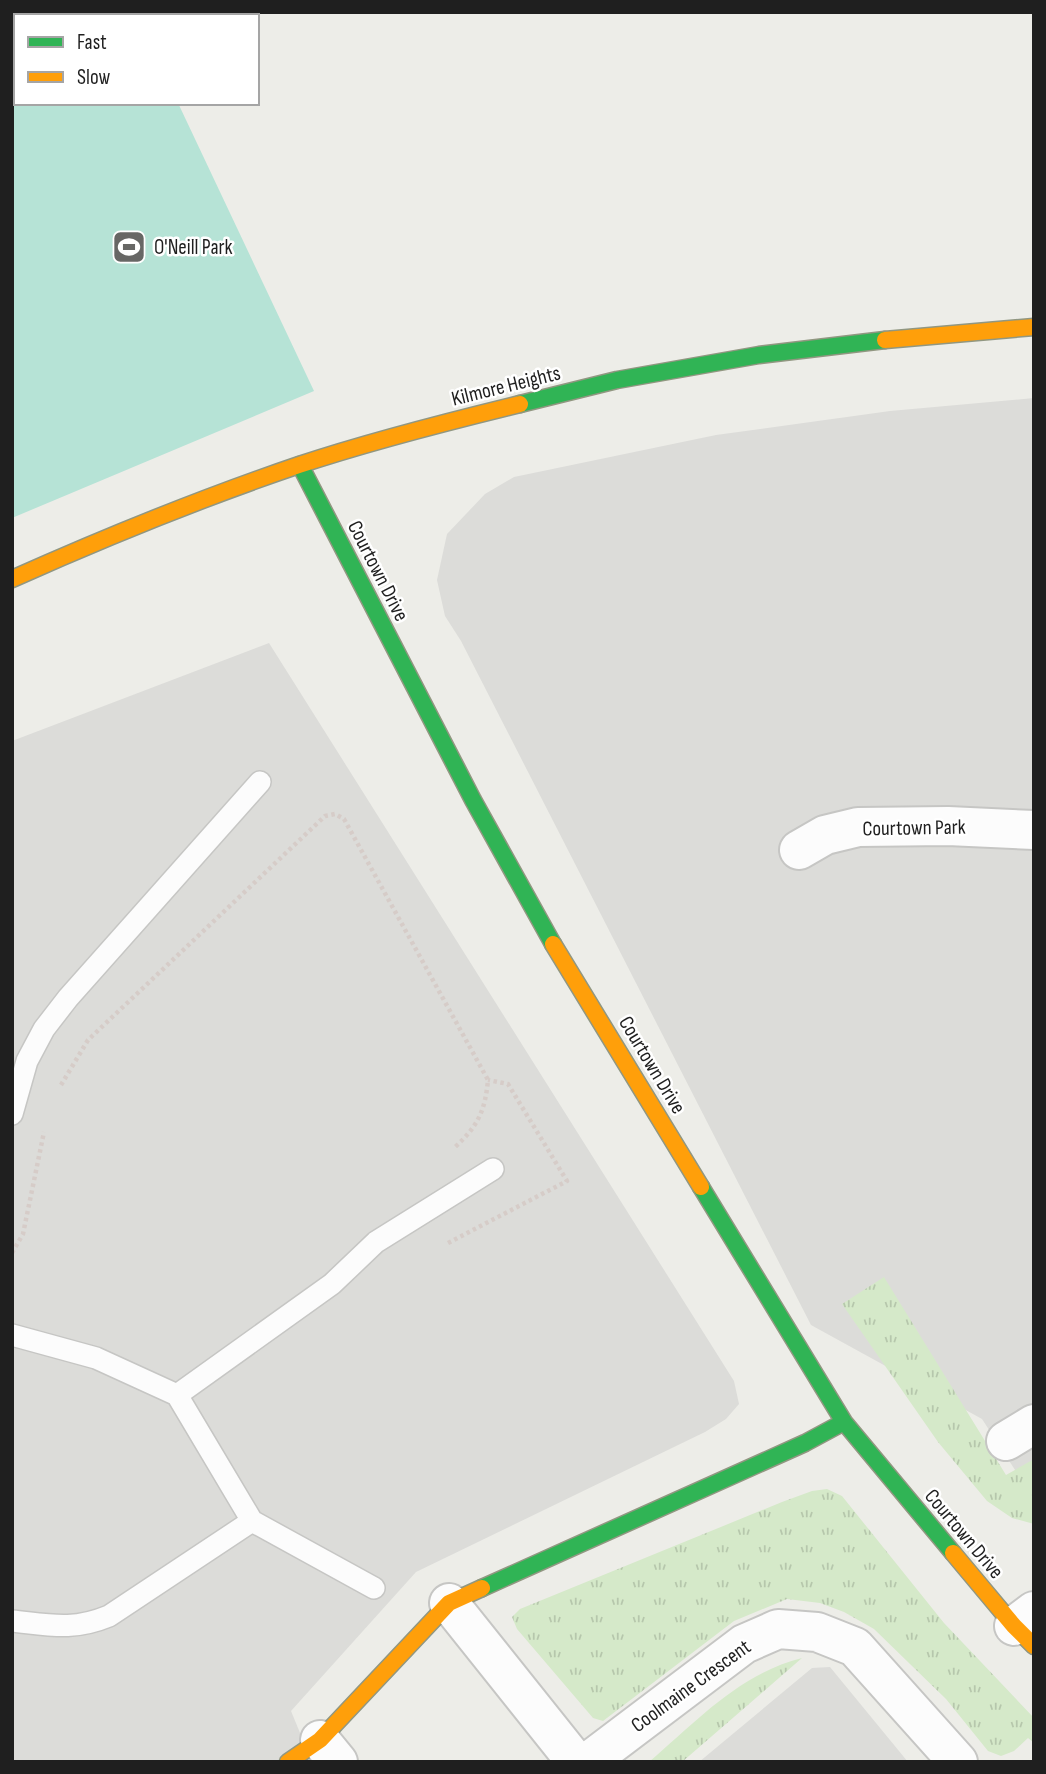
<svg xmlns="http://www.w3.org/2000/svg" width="1046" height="1774" font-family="'Sofia Sans Condensed',sans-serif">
  <defs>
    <pattern id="grass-tufts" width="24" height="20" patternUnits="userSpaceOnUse" patternTransform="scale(1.75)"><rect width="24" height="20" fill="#d5e9c9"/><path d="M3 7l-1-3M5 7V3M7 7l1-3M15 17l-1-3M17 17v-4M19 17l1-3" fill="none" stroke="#b6c7ac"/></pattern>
  </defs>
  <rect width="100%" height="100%" fill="#edede8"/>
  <!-- residential -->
  <path fill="#dcdcd9" d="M 1034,398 L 1034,1499 L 982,1419 L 811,1325 L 461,641 L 445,616 L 437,580 L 447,534 L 485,494 L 514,477 L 716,435 L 890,411 Z
    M 269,643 L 734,1381 L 739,1404 L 726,1419 L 705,1432 L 416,1572 L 291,1711 L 312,1762 L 12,1762 L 12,741 Z
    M 830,1667 L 908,1762 L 699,1762 L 812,1668 Z"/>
  <!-- grass -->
  <path fill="url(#grass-tufts)" d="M 884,1277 L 1006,1475 L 1034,1459 L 1034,1524 L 1012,1518 L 987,1501 L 938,1442 L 842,1304 Z
    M 827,1489 L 842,1496 L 944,1623 L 1034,1718 L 1034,1743 L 1028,1738 L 1014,1751 L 1001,1756 L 988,1751 L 946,1699 L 874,1629 L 844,1612 L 820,1603 L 787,1599 L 734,1621 L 603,1721 L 593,1718 L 517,1629 L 512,1617 L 520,1609 L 782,1502 L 812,1491 Z
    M 802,1658 L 682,1762 L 649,1762 C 697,1721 739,1674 802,1658 Z"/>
  <!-- pitch -->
  <path fill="#b6e3d6" d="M 12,12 L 136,12 L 137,16 L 16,16 L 16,103 L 178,103 L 314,391 L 12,518 Z"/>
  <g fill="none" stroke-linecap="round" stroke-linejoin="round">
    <defs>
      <path id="lane" d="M 12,1114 L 27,1061 L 44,1029 L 68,998 L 260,782
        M 12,1335 L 96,1358 L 177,1395 L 252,1521 L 109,1616 C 73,1631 50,1625 12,1621
        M 177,1395 L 332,1284 L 376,1242 L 493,1169
        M 252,1521 L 374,1588"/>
      <path id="street" d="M 799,850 L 825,835 L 858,827 L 948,826 L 1034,830
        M 1006,1441 L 1034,1424
        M 449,1603 L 576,1762
        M 1014,1626 L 1034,1611
        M 320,1740 L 338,1762
        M 588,1762 L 744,1644 L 778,1629 L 817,1632 L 855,1647 L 958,1762"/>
      <path id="fast" d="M 520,404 L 617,380 L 759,355 L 885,340
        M 300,465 L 473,800 L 553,944
        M 701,1187 L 844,1422 L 953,1553
        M 482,1588 L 805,1443 L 844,1422"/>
      <path id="slow" d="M 885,340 L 1034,327
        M 12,579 C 106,537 202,498 299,465 C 371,441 446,422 520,404
        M 553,944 L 701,1187
        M 953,1553 L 1014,1626 L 1034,1646
        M 288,1762 L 320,1740 L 449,1603 L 482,1588"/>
    </defs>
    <!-- lane casing -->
    <use href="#lane" stroke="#c6c6c4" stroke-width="24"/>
    <!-- street casing -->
    <use href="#street" stroke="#c6c6c4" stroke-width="42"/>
    <!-- fast casing -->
    <use href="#fast" stroke="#919781" stroke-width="19"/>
    <!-- slow casing -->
    <use href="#slow" stroke="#919781" stroke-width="19"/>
    <!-- path -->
    <path stroke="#d6ccc8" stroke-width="4.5" stroke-dasharray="3.5 3.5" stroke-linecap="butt" d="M 61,1085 L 88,1040 L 325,816 L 335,814 L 344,819 L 488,1080 C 485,1111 478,1126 455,1147
      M 448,1243 L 567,1181 L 508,1084 L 488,1080
      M 12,1253 L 23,1234 L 44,1132"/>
    <!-- lane -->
    <use href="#lane" stroke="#fcfcfc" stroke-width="21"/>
    <!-- street -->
    <use href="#street" stroke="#fcfcfc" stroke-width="38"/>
    <!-- fast -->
    <use href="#fast" stroke="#30b455" stroke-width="16"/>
    <!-- slow -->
    <use href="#slow" stroke="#ff9f0a" stroke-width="16"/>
  </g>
  <!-- icons -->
  <defs>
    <symbol id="stadium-square" viewBox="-11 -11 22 22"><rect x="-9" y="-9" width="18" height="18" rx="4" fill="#676765" stroke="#fff"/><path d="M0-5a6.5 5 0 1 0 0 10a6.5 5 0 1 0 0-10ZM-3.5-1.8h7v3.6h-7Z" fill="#fff"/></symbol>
  </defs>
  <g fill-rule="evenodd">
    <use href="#stadium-square" x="110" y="228" width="38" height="38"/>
  </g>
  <g text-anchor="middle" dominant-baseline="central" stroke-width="5" stroke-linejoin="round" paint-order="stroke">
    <!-- poi labels -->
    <g font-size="21" fill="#1f1f1f" stroke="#fff" text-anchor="start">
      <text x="154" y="247">O'Neill Park</text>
    </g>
    <!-- street labels -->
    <g font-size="21" fill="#1f1f1f" stroke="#fff">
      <text transform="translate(506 386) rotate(-14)">Kilmore Heights</text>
      <text transform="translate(378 571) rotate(63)">Courtown Drive</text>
      <text transform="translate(914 828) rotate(-1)">Courtown Park</text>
      <text transform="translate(652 1065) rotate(59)">Courtown Drive</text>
      <text transform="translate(964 1534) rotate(50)">Courtown Drive</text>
      <text transform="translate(691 1686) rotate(-36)">Coolmaine Crescent</text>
    </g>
  </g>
  <!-- border -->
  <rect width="1046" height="1774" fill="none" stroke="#1f1f1f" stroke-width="28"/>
  <!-- legend -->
  <rect x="14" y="14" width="245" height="91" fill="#ffffff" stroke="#a5a5a5" stroke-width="2"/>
  <rect x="28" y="37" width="35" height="10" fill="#30b455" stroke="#a5a5a5" stroke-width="2"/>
  <text x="77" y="49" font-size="21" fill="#1f1f1f">Fast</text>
  <rect x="28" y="72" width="35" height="10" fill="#ff9f0a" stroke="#a5a5a5" stroke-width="2"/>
  <text x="77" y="84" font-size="21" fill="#1f1f1f">Slow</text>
</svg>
